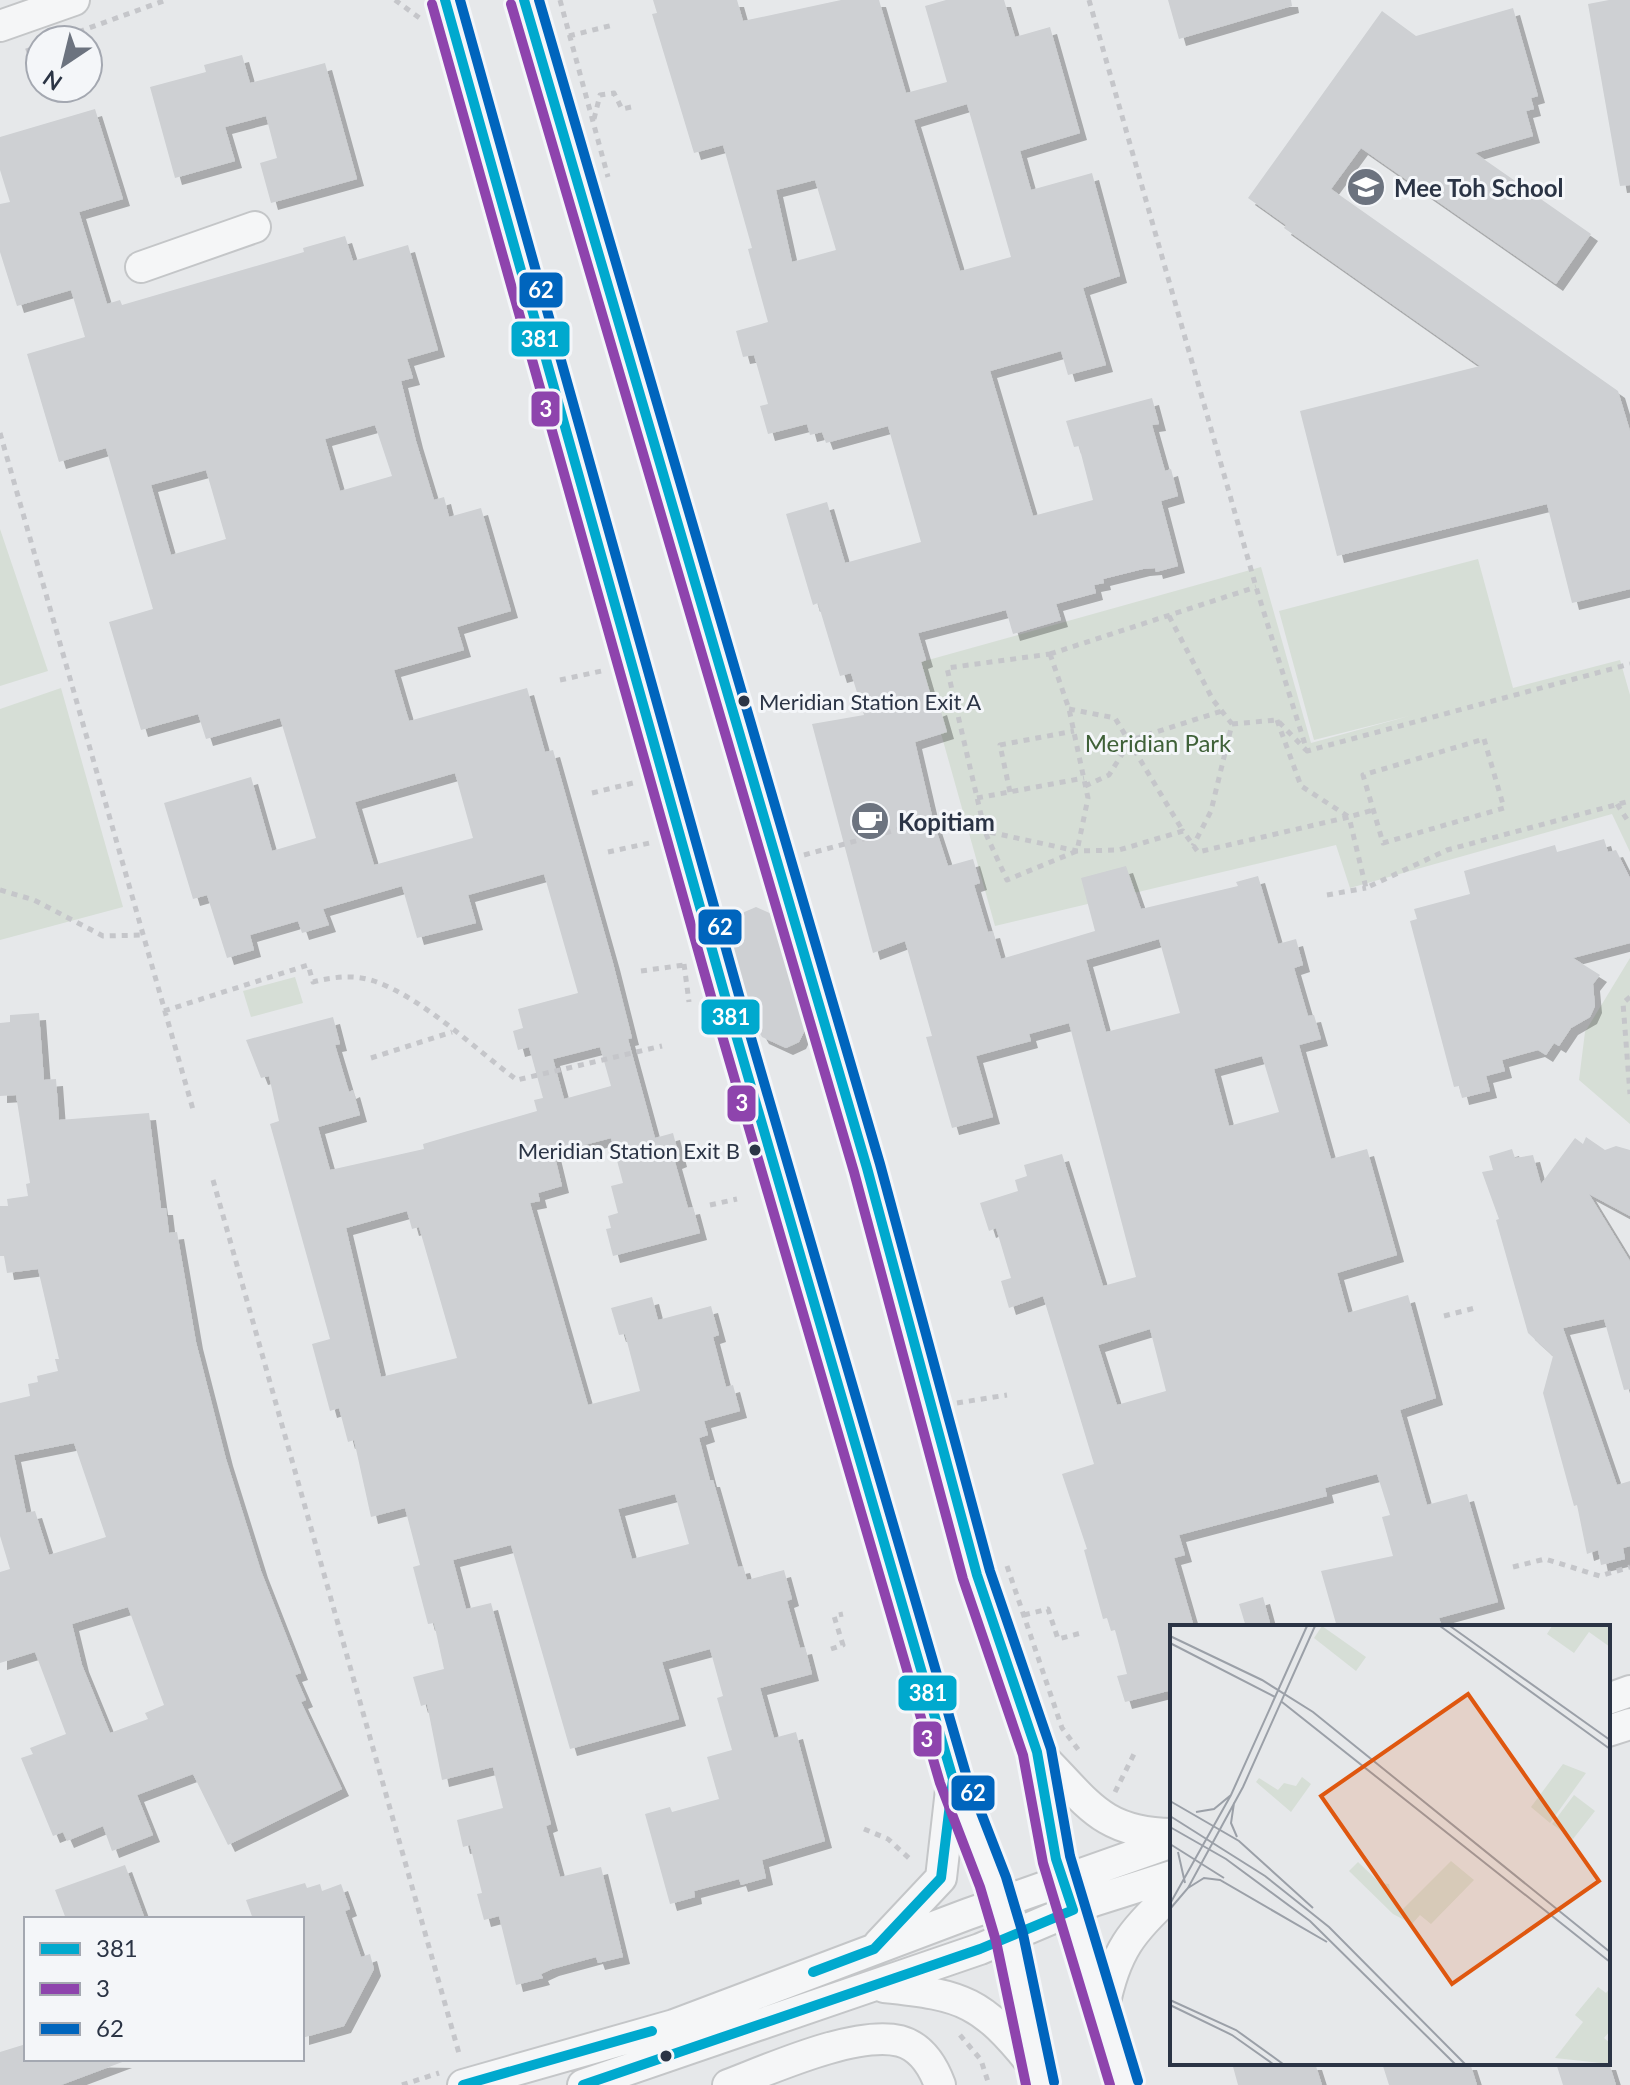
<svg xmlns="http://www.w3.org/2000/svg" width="1630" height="2085" font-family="Lato,sans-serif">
  <defs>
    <filter id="shadow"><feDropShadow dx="7" dy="7" stdDeviation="0" flood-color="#0004"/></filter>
  </defs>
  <rect width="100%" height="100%" fill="#e6e8ea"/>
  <!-- green -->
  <path fill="#d6ded6" d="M 0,529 L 48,671 L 0,686 Z
    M 1478,559 L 1513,688 L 1620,660 L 1630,695 L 1630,852 L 1612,814 L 1350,888 L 1336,845 L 995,926 L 921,662 L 1261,567 L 1311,743 L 1409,716 L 1314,740 L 1279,611 Z
    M 61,688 L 123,907 L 0,940 L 0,709 Z
    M 1630,958 L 1630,1124 L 1579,1080 L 1585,1032 Z
    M 295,977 L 303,1003 L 251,1017 L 243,991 Z"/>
  <!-- building -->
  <path fill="#ced0d3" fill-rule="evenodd" filter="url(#shadow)" d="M 653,0 L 737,0 L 743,21 L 841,0 L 879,0 L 906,93 L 947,82 L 925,6 L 946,0 L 1004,0 L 1015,37 L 1050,27 L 1080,133 L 1020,151 L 1031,190 L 1092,173 L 1120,276 L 1083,288 L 1106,365 L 1068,375 L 1061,351 L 990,371 L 1033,516 L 1093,500 L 1079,446 L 1074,447 L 1066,421 L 1152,398 L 1159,424 L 1152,425 L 1165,471 L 1171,469 L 1178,496 L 1161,501 L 1178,566 L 1156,572 L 1155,568 L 1143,569 L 1103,579 L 1104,583 L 1094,585 L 1096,593 L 1056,604 L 1061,620 L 1013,634 L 1006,610 L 918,633 L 926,660 L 921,662 L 935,710 L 940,708 L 947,732 L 915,742 L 933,820 L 948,866 L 973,859 L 980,883 L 974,885 L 988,932 L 993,931 L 1001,959 L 1095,931 L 1081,878 L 1126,866 L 1141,909 L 1238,886 L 1236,882 L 1258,876 L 1278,944 L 1296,939 L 1303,965 L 1294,968 L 1308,1016 L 1314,1015 L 1321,1039 L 1299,1045 L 1331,1159 L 1367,1149 L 1397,1255 L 1337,1273 L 1348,1313 L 1408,1295 L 1436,1398 L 1400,1410 L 1427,1505 L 1467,1494 L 1498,1602 L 1439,1618 L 1442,1627 L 1337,1627 L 1321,1571 L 1393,1556 L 1382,1517 L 1390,1515 L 1377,1474 L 1325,1488 L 1327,1496 L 1179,1535 L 1185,1555 L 1174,1558 L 1194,1627 L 1172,1627 L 1172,1690 L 1125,1702 L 1117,1676 L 1127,1674 L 1115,1630 L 1111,1631 L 1107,1618 L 1103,1619 L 1084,1550 L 1087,1549 L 1062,1474 L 1094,1464 L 1043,1296 L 1009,1308 L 1001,1281 L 1011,1278 L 996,1228 L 989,1231 L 980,1203 L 1018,1191 L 1015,1180 L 1027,1176 L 1024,1165 L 1062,1154 L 1103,1286 L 1136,1277 L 1069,1023 L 1029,1034 L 1031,1041 L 976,1056 L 993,1117 L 952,1128 L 926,1037 L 932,1036 L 905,941 L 873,953 L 812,724 L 864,715 L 851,673 L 840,676 L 818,603 L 813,605 L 786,514 L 827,502 L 845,563 L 921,542 L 888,426 L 826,443 L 822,432 L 810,435 L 807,424 L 768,434 L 760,406 L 768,404 L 754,355 L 743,357 L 736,331 L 768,322 L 748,249 L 752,248 L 723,145 L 694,153 L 652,14 L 657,13 ZM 967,104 L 1011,257 L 960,271 L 914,120 ZM 815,180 L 836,250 L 792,262 L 776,190 ZM 1159,939 L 1180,1013 L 1106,1032 L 1086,960 ZM 1262,1056 L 1279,1112 L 1229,1126 L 1214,1069 ZM 1150,1329 L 1166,1391 L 1117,1405 L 1098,1345 Z
    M 1168,0 L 1291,0 L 1292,6 L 1179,39 Z
    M 1609,0 L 1630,0 L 1630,185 L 1620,186 L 1588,4 Z
    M 1513,8 L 1538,96 L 1531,98 L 1534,109 L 1526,111 L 1533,136 L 1475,153 L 1591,234 L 1556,284 L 1361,148 L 1331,189 L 1618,391 L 1630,431 L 1630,589 L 1572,603 L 1547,504 L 1337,556 L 1300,411 L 1480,366 L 1284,228 L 1286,225 L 1248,198 L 1382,11 L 1416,36 Z
    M 242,55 L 250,83 L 325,63 L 357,179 L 271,203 L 260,163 L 277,158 L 266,116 L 225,127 L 235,161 L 175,178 L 150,87 L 206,72 L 204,65 Z
    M 95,109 L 123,199 L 79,212 L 107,304 L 120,300 L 122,305 L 304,252 L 303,248 L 345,236 L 353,261 L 408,245 L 438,350 L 407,359 L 413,378 L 401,381 L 416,441 L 434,500 L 444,497 L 449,517 L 481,508 L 511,611 L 457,627 L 464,650 L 394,670 L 409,721 L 527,688 L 545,752 L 553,750 L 613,963 L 632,1038 L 628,1039 L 655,1138 L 673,1133 L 680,1160 L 675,1162 L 688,1208 L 693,1207 L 700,1233 L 613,1256 L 606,1229 L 611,1228 L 608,1216 L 618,1213 L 611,1186 L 623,1183 L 611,1138 L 554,1153 L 562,1186 L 538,1193 L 540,1201 L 530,1203 L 588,1405 L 640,1391 L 625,1334 L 619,1335 L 611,1308 L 652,1297 L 658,1320 L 711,1306 L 719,1335 L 713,1337 L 726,1387 L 733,1385 L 740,1411 L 704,1421 L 708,1435 L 699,1438 L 710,1480 L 713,1480 L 738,1567 L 743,1566 L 747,1580 L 784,1570 L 792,1599 L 787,1601 L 800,1648 L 805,1647 L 812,1674 L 760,1688 L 774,1738 L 796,1732 L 825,1841 L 762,1860 L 766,1878 L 741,1885 L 739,1879 L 694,1891 L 695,1897 L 670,1904 L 645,1814 L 670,1807 L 672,1812 L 719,1799 L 707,1757 L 732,1750 L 717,1698 L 723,1696 L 710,1649 L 662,1662 L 679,1719 L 570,1749 L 511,1545 L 453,1560 L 466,1609 L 491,1603 L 551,1824 L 546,1826 L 560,1877 L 601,1867 L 623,1957 L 598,1963 L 596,1957 L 552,1969 L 541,1974 L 543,1978 L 516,1985 L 499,1916 L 484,1920 L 477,1894 L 482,1893 L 470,1845 L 463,1847 L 457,1820 L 503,1808 L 493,1767 L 442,1780 L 427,1704 L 421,1706 L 413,1677 L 444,1669 L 434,1623 L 428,1624 L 413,1567 L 420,1565 L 405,1508 L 371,1517 L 354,1440 L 348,1442 L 339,1408 L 330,1411 L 312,1344 L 330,1339 L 270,1124 L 279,1121 L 269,1076 L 261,1078 L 246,1040 L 333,1017 L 340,1044 L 335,1045 L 349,1092 L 353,1090 L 360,1115 L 318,1127 L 330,1170 L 424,1149 L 423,1144 L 537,1111 L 534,1100 L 543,1098 L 529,1047 L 518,1050 L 513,1031 L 523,1028 L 518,1009 L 578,993 L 544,874 L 468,895 L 476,923 L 417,938 L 402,886 L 323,909 L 329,925 L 302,933 L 298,921 L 250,935 L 254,950 L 227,958 L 207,895 L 193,899 L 164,803 L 251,777 L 272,851 L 316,838 L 280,718 L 206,739 L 198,714 L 141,730 L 109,622 L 153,609 L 106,448 L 59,462 L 27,354 L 85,337 L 71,290 L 17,306 L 0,252 L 0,204 L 10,202 L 0,170 L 0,137 ZM 375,425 L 392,476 L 340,491 L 325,439 ZM 206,470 L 226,539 L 171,555 L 151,485 ZM 455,773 L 473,838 L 374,865 L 355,802 ZM 600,1047 L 611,1086 L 564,1099 L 553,1059 ZM 407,1211 L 412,1229 L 419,1227 L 457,1358 L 381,1377 L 346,1228 ZM 675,1494 L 689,1544 L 632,1559 L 618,1509 Z
    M 1604,839 L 1608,852 L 1616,850 L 1630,878 L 1630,943 L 1573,958 L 1600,975 L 1593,984 L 1595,1006 L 1590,1017 L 1571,1028 L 1559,1046 L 1554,1043 L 1546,1055 L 1538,1050 L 1502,1060 L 1505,1071 L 1486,1076 L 1490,1091 L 1462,1098 L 1459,1086 L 1454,1087 L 1410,921 L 1417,919 L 1414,909 L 1470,894 L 1464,871 L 1555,845 L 1557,852 Z
    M 756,907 L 774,915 L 807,1026 L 799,1042 L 786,1048 L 762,1037 L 755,1025 L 732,943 L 742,913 Z
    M 39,1013 L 44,1080 L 56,1079 L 59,1120 L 149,1113 L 161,1208 L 166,1208 L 169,1233 L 177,1232 L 196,1342 L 226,1459 L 261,1571 L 301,1673 L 295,1675 L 306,1700 L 301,1702 L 342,1789 L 228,1845 L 193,1774 L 137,1795 L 153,1835 L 112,1851 L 103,1826 L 67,1841 L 63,1832 L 53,1836 L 21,1758 L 33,1754 L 30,1748 L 66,1734 L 35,1652 L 0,1663 L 0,1572 L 10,1569 L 0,1536 L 0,1403 L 30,1396 L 28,1384 L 38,1382 L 37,1376 L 58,1371 L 55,1359 L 59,1359 L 38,1269 L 7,1273 L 4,1256 L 0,1256 L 0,1206 L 8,1206 L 7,1199 L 28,1196 L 26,1184 L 30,1183 L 16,1095 L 0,1096 L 0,1023 L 10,1022 L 10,1015 ZM 74,1443 L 106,1537 L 49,1555 L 35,1511 L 26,1513 L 14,1455 ZM 128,1607 L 164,1705 L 145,1713 L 148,1719 L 110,1733 L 82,1665 L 72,1624 Z
    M 1586,1137 L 1605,1150 L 1616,1146 L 1630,1150 L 1630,1216 L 1589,1194 L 1630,1261 L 1630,1389 L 1624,1390 L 1604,1319 L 1563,1328 L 1617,1485 L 1630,1481 L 1630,1546 L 1623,1548 L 1625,1559 L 1601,1565 L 1598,1550 L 1587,1554 L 1577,1505 L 1574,1506 L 1543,1393 L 1553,1356 L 1528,1333 L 1496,1220 L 1499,1219 L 1482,1172 L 1493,1170 L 1489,1156 L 1512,1149 L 1515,1158 L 1533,1155 L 1541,1184 L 1575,1138 L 1583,1144 Z
    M 1263,1597 L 1270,1623 L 1246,1627 L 1239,1604 Z
    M 125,1865 L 145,1919 L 66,1919 L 55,1890 Z
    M 305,1883 L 307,1888 L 320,1884 L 322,1891 L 341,1884 L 350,1909 L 345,1911 L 361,1957 L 370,1954 L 374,1969 L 344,2026 L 302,2038 L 302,1919 L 253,1919 L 246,1900 Z
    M 26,2044 L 26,2059 L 125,2061 L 61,2085 L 0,2085 L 0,2052 Z
    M 1232,2063 L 1315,2063 L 1322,2085 L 1238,2085 Z
    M 1382,2063 L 1470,2063 L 1477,2085 L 1389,2085 Z
    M 1556,2063 L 1609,2063 L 1616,2085 L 1563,2085 Z"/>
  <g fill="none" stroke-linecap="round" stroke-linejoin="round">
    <defs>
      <path id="minor" d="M 445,0 L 736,1035 L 953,1779 L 993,1882 L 1010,1938 L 1040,2085
        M 524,0 L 867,1168 L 977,1575 L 1037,1752 L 1056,1859 L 1125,2085
        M 0,26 L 74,0
        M 141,267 L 255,227
        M 1608,1699 L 1630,1691
        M 1608,1731 L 1630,1724
        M 1037,1752 C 1086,1799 1098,1833 1172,1834
        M 879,1944 L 941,1878 L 952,1781
        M 884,1987 C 964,1995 982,2002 1032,2064
        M 1104,2007 C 1115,1952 1131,1931 1172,1894
        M 463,2085 L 674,2025 L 968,1914 L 1172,1842
        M 583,2085 L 980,1949 L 1093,1901 L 1172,1876
        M 728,2085 C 770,2069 856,2030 900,2041 C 922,2047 933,2066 940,2085"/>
    </defs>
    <!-- minor casing -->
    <use href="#minor" stroke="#c4c6c8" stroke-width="34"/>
    <!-- path -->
    <path stroke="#c5c6ca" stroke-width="5" stroke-dasharray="6 6" stroke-linecap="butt" d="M 395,0 L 421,19
      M 560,0 L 608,177
      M 1089,0 L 1256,587 L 1307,751 L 1630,664
      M 569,36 L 613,25
      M 56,40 L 166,0
      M 26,51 L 40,46
      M 594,119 L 600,95 L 614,93 L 622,109 L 636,106
      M 0,433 L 194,1113
      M 1169,616 L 1213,700 L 1232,724 L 1211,811 L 1193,846
      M 1050,654 L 1069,709 L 1088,798 L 1077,851 L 1007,880 L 985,832 L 947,668 Z
      M 1050,654 L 1256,587
      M 560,680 L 606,670
      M 1069,709 L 1115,718 L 1183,831
      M 1277,720 L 1301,786 L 1349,817 L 1373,810
      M 1232,724 L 1277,720 L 1306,750
      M 1484,739 L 1504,808 L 1383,843 L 1363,775 Z
      M 1085,786 L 1109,775 L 1131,740 L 1222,711
      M 1010,792 L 1000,745 L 1074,731
      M 592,793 L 637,782
      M 977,798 L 1084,778
      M 1617,804 L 1630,824
      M 608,852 L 654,842
      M 804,855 L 933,820 L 1077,851 L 1119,850 L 1183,831 L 1198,852 L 1349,817 L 1366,888 L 1447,850 L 1630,801
      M 0,890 L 34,900 L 103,936 L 143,935
      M 1327,895 L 1366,888
      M 684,964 L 689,1002
      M 641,971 L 684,965
      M 1630,997 L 1623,1003 L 1630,1094
      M 164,1011 L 308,965 L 313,982 C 333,977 353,974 374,981 C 423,998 475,1049 517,1080 L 662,1046
      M 371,1058 L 452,1032
      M 213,1180 L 460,2057
      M 710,1205 L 737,1199
      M 1444,1316 L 1475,1308
      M 957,1403 L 1007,1395
      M 1007,1566 L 1062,1728 L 1080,1752
      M 1513,1567 L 1545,1559 L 1600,1576 L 1630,1567
      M 1024,1615 L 1048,1609 L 1058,1639 L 1081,1633
      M 831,1649 L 843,1645 L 834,1616 L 843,1614
      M 1115,1792 L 1134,1754
      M 864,1829 L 888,1839 L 911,1860
      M 960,2035 L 981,2060 L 989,2085
      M 402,2085 L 439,2073"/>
    <!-- minor -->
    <use href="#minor" stroke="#f5f6f7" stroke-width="30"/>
    <defs>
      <path id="bus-1" d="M 445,0 L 736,1035 L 953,1779 L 941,1878 L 874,1949 L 813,1972
        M 524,0 L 867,1168 L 977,1575 L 1037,1752 L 1056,1859 L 1073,1910 L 980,1949 L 583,2085
        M 463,2085 L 652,2031"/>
      <path id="bus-2" d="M 432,4 L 723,1039 L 940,1783 L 980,1887 L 996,1941 L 1026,2085
        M 511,4 L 854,1172 L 963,1579 L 1023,1755 L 1043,1863 L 1110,2085"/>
      <path id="bus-3" d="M 460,0 L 749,1031 L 966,1774 L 1006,1877 L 1023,1934 L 1054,2082
        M 539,0 L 880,1164 L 990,1571 L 1051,1749 L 1070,1856 L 1138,2081"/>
    </defs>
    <!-- bus-1 casing -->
    <use href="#bus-1" stroke="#f4f6f9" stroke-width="16"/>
    <!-- bus-2 casing -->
    <use href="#bus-2" stroke="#f4f6f9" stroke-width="16"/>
    <!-- bus-3 casing -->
    <use href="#bus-3" stroke="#f4f6f9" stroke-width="16"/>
    <!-- bus-1 -->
    <use href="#bus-1" stroke="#00a9ce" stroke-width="10"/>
    <!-- bus-2 -->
    <use href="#bus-2" stroke="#8e44ad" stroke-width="10"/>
    <!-- bus-3 -->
    <use href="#bus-3" stroke="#0065bd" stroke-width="10"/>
  </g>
  <!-- icons -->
  <defs>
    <symbol id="school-disc" viewBox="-11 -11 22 22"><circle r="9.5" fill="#6c737f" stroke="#f4f6f9"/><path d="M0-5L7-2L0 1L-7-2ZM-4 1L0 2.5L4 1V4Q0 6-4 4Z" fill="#fff"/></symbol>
    <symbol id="cafe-disc" viewBox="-11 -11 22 22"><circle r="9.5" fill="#6c737f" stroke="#f4f6f9"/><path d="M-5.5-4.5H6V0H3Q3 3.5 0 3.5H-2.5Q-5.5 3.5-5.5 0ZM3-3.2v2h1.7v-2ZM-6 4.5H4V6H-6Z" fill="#fff"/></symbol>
  </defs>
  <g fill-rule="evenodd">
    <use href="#school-disc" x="1344" y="165" width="44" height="44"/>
    <use href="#cafe-disc" x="848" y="799" width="44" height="44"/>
  </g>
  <!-- markers -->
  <g fill="#2b3445" stroke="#f4f6f9" stroke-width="3">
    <circle cx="744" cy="701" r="7"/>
    <circle cx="755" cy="1150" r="7"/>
    <circle cx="666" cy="2056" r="7"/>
  </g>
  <g text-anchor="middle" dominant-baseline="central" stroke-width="6" stroke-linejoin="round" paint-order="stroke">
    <!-- bus labels -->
    <g font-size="22" fill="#2b3445" stroke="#f4f6f9" text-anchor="start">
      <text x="759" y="701">Meridian Station Exit A</text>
      <text x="740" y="1150" text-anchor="end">Meridian Station Exit B</text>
    </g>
    <!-- poi labels -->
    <g font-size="24" font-weight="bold" fill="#2b3445" stroke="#f4f6f9" text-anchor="start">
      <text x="1394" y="187">Mee Toh School</text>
      <text x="898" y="821">Kopitiam</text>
    </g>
    <!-- park labels -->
    <g font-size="24" fill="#3f6138" stroke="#f4f6f9">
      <text x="1158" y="742">Meridian Park</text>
    </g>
  </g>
  <!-- overview -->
  <g transform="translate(1170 1625)">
    <rect width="440" height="440" fill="#e6e8ea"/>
    <path d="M 152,1 L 196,32 L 186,46 L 144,13 ZM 382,1 L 440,1 L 440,22 L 419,7 L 404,28 L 377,9 ZM 393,139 L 416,148 L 380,198 L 361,182 ZM 132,152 L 141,159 L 121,187 L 86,157 L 89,153 L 108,165 L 114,158 L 126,161 ZM 404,170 L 425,186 L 403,214 L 382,199 ZM 281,236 L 304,255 L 261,299 L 250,290 L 242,299 L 223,289 L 179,246 L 188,237 L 210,258 L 219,259 L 222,276 L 232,285 ZM 428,362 L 436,368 L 440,363 L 440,406 L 434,413 L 440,418 L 440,439 L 385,433 L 413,397 L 405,390 Z" fill="#d6ded6"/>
    <path fill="none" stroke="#9ba0a8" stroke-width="2" d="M 270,1 L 440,124M 280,1 L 440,115M 0,11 L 92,55 L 143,87 L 440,327M 0,18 L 105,72M 112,77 L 440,337M 0,176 L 69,216 L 143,283M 64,178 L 61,198 L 67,212M 26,187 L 44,184 L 61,170M 0,191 L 95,251 L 159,302 L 295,439M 0,202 L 56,234 L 140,296 L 285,439M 0,219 L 54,253M 8,227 L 15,258M 18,263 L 34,253 L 50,255 L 157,317M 1,277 L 61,170 L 137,1M 0,284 L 18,263 L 73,162 L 145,1M 0,375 L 66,405 L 113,439M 0,380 L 62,410 L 103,439"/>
    <path fill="#df570f" fill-opacity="0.15" stroke="#df570f" stroke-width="4" d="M 298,69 L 429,256 L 282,359 L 151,171 Z"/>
    <rect width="440" height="440" fill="none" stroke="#2b3445" stroke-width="4"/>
  </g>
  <g stroke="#f4f6f9" stroke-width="3">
    <rect x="518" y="271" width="46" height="38" rx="8" fill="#0065bd"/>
    <rect x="510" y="320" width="61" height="38" rx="8" fill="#00a9ce"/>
    <rect x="530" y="390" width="31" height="38" rx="8" fill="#8e44ad"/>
    <rect x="697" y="908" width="46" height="38" rx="8" fill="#0065bd"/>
    <rect x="700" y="998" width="61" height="38" rx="8" fill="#00a9ce"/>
    <rect x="726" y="1084" width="31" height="39" rx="8" fill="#8e44ad"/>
    <rect x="897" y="1674" width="61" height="38" rx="8" fill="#00a9ce"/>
    <rect x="912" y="1720" width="31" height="38" rx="8" fill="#8e44ad"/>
    <rect x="950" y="1774" width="46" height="38" rx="8" fill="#0065bd"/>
  </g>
  <g font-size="22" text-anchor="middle" font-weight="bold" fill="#fff">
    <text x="541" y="298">62</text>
    <text x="540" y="347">381</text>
    <text x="546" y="417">3</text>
    <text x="720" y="935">62</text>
    <text x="731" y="1025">381</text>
    <text x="742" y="1111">3</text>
    <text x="928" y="1701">381</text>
    <text x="927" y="1747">3</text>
    <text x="973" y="1801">62</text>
  </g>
  <!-- legend -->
  <rect x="24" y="1917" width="280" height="144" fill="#f4f6f9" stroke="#a4a8b1" stroke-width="2"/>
  <rect x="40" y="1943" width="40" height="12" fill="#00a9ce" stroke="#a4a8b1" stroke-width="2"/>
  <text x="96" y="1957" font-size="24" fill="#2b3445">381</text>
  <rect x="40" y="1983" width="40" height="12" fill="#8e44ad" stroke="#a4a8b1" stroke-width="2"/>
  <text x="96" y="1997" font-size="24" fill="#2b3445">3</text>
  <rect x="40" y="2023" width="40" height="12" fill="#0065bd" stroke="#a4a8b1" stroke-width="2"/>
  <text x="96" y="2037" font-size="24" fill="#2b3445">62</text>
  <!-- north arrow -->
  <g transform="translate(64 64) rotate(215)"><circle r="38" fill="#f4f6f9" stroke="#a4a8b1" stroke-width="2"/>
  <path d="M0-6L14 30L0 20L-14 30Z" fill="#6c737f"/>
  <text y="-12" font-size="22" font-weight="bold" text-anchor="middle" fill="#2b3445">N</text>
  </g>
</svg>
